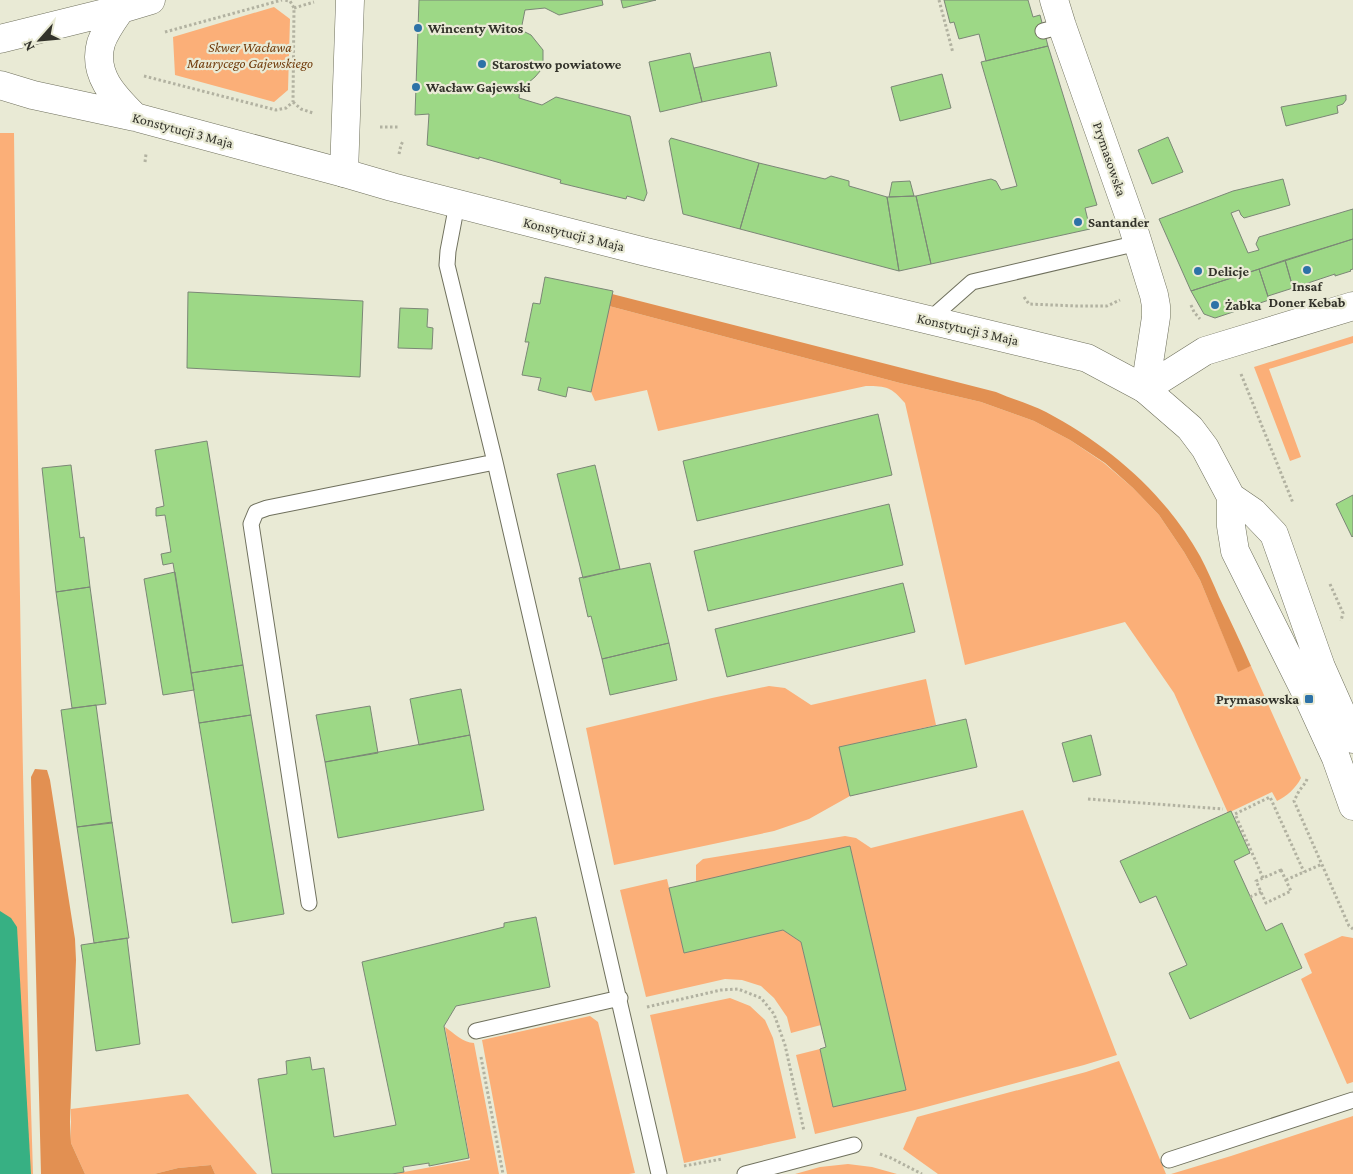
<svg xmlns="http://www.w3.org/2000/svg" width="1353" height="1174" font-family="'Crimson Pro',serif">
  <rect width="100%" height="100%" fill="#e9ead5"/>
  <!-- green -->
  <path fill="#fbaf78" d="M 274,7 L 290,19 L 288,90 L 274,102 L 175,75 L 173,37 Z
    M 0,133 L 14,133 C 18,480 22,827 33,1174 L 0,1174 Z
    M 609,306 L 900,383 L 981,402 L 1034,421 L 1070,440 L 1104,463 L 1133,488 L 1159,515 L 1184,552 L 1200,580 L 1238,671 L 1251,666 L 1301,778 C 1296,788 1287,796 1277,801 L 1272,792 L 1228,813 L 1174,693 L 1125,622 L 965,665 L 905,403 C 891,387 887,386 866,386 L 658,431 L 647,390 L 595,401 L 591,392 Z
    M 1353,336 L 1353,343 L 1269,369 L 1301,457 L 1290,461 L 1254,367 Z
    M 926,679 L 936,725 L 840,747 L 850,796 L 809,819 L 774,831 L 614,865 L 586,728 L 712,698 L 769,686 L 785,688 L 811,705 Z
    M 1023,810 L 1117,1055 L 1084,1065 L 915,1110 L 815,1134 L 796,1055 L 820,1049 L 833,1107 L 906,1090 L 850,847 L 696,882 L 696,865 L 703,859 L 845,836 L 856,838 L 871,848 Z
    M 667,879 L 684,953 L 783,930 L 801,942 L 821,1025 L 791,1033 L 787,1017 L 774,998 L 761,986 L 742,980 L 725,979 L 646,997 L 620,890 Z
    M 1342,936 L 1353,938 L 1353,1082 L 1347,1084 L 1301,979 L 1312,973 L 1304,954 Z
    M 730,998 L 750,1006 L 765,1020 L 773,1038 L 796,1138 L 684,1163 L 650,1015 Z
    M 590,1016 L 598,1022 L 635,1173 L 629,1174 L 507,1174 L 482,1040 Z
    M 445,1027 C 454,1033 463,1043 474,1043 L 499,1174 L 393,1174 L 470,1160 Z
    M 1119,1061 L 1166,1174 L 938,1174 L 903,1149 L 917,1117 L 1086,1072 Z
    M 188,1094 L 257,1174 L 215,1174 L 211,1165 L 178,1168 L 154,1174 L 85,1174 L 71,1143 L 71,1109 Z
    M 1353,1116 L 1353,1174 L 1171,1174 L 1231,1156 Z
    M 848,1164 L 872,1167 L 897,1174 L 795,1174 L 820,1167 Z"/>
  <!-- forest -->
  <path fill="#e29052" d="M 612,294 L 996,392 C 1012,399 1030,404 1046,412 C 1108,445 1165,493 1200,556 C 1207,569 1213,583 1219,597 C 1230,620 1241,643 1251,666 L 1238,672 L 1200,580 L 1184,552 L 1159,515 L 1133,488 L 1105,463 L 1070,440 L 1034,421 L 981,402 L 900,383 L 609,306 Z
    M 35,769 L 47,770 L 50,780 L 75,939 L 76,960 L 70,1122 L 71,1143 L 85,1174 L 41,1174 L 31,777 Z
    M 211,1165 L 215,1174 L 154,1174 L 178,1168 Z"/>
  <!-- water -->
  <path fill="#37b083" d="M 0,911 L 11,918 L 17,927 L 31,1174 L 0,1174 Z"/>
  <!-- building -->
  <path fill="#9dd886" stroke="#7b8776" d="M 419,0 L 602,0 L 603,5 L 559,15 L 545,8 L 525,10 L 521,30 L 531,35 L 543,50 L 543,61 L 541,70 L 535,77 L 528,83 L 520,87 L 519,98 L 542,105 L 556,97 L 630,116 L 647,193 L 644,201 L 627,196 L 626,199 L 560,183 L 561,180 L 479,157 L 479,159 L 427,145 L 429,114 L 415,115 Z
    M 621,0 L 656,0 L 623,8 Z
    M 944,0 L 1028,0 L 1033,17 L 1040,15 L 1048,46 L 986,61 L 979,34 L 959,39 L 954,22 L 950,23 Z
    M 1048,46 L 1097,205 L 1085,208 L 1090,229 L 931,264 L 916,196 L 991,179 L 996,181 L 1001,190 L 1017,186 L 981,62 Z
    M 770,52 L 777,86 L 702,102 L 694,68 Z
    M 690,53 L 702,102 L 660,112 L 649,62 Z
    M 942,74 L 951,108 L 900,121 L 891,87 Z
    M 1346,95 L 1346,100 L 1343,104 L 1337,106 L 1338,113 L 1286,126 L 1281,107 Z
    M 1168,137 L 1183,172 L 1152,184 L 1138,150 Z
    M 671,138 L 759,163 L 740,229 L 683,214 L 669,141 Z
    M 759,163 L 825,179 L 831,176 L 849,181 L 849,186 L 887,197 L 899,271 L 740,229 Z
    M 1283,179 L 1290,205 L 1244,218 L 1241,215 L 1239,210 L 1231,213 L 1248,253 L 1259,250 L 1256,244 L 1259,237 L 1353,209 L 1353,239 L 1191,291 L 1159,219 L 1233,191 Z
    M 910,181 L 914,196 L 889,197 L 892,182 Z
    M 916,196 L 931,264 L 899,271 L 887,197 Z
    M 1353,239 L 1353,269 L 1350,270 L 1351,271 L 1335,276 L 1335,274 L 1293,288 L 1285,260 Z
    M 1285,260 L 1293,288 L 1268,296 L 1259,269 Z
    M 1259,269 L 1269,300 L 1215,318 L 1204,314 L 1191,291 Z
    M 545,277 L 613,291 L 591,392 L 568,387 L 566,397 L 538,390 L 541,378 L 522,375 L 529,342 L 525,342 L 533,303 L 540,304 Z
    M 188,292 L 363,301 L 360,377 L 187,368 Z
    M 400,308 L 428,309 L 427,327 L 433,328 L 432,349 L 398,348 Z
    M 878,414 L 892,475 L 697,521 L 683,461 Z
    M 207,441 L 243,665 L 191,673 L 173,563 L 163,565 L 161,554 L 171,552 L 165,515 L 156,516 L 156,508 L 164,506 L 155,450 Z
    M 71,465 L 80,538 L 84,537 L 90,587 L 56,592 L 42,468 Z
    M 595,465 L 620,569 L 583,578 L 557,474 Z
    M 1353,495 L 1353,536 L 1352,537 L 1336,504 Z
    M 889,504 L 903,565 L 708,611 L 694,551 Z
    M 650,563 L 669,643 L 602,659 L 591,616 L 588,617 L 579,578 Z
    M 175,572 L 194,690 L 163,695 L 144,579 Z
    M 903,583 L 915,632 L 727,677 L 715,629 Z
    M 90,587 L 106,704 L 72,708 L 56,592 Z
    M 669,643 L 677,680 L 610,695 L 602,659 Z
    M 243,665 L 251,715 L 199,723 L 191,673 Z
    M 461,689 L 470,735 L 419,745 L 410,699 Z
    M 96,705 L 112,823 L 77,827 L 61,710 Z
    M 370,706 L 378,753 L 325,762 L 316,715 Z
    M 251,715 L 284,914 L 232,923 L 199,723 Z
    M 966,719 L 977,767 L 850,796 L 839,747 Z
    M 470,735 L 484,810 L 338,838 L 325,762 Z
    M 1091,735 L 1101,775 L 1073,782 L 1062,743 Z
    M 1231,811 L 1250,853 L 1234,861 L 1266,931 L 1282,923 L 1302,968 L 1190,1019 L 1169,973 L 1187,965 L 1156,896 L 1140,903 L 1120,861 Z
    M 112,822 L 129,938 L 94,943 L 77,827 Z
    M 850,846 L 906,1090 L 833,1107 L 820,1049 L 826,1047 L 801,942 L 783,930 L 684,953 L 669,888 Z
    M 536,917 L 550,987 L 456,1006 L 444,1026 L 469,1158 L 429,1166 L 429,1163 L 403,1167 L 404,1172 L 392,1174 L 272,1174 L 258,1079 L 287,1074 L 286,1061 L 310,1057 L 312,1070 L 324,1068 L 334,1137 L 396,1125 L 362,962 L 504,927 L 504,923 Z
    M 127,938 L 140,1044 L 96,1051 L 81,945 Z"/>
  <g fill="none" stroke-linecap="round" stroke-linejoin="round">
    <defs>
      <path id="lane" d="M 1043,31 L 1062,26
        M 457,204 L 448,251 L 447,265 L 495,462 L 659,1174
        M 929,320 L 972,282 L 1138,243
        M 309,903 L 251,524 L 256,512 L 267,508 L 495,462
        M 476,1031 L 620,998
        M 1169,1160 L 1353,1100
        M 745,1174 L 854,1145"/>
      <path id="street" d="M 1054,0 L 1062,26 L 1132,224 L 1154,295 L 1156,306 L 1156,317 L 1145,389
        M 344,173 L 350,0
        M 1145,389 L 1205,351 L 1353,306"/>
      <path id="secondary" d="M 121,9 C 114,19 105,31 101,43 C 92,75 115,97 135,117
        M 0,39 L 121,9 L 151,0
        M 0,85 L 33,95 L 135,117 L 344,173 L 392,187 L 642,251 L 1087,358 L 1145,389 L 1190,428 L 1205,448 L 1231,497 L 1253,512 L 1274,534 L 1321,667 L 1353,739
        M 1231,497 L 1231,526 L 1235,551 L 1309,699 L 1336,758 L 1353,806"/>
    </defs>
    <!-- lane casing -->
    <use href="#lane" stroke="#6f705d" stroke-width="17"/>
    <!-- street casing -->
    <use href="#street" stroke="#6f705d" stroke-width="29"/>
    <!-- secondary casing -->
    <use href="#secondary" stroke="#6f705d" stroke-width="29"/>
    <!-- path -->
    <path stroke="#b2b2a1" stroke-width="3" stroke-dasharray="2.5 2.5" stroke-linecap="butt" d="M 939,0 L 953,53
      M 294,8 L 314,2
      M 165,32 L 282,0
      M 144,76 L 276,110 L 286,108 L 293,102 L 294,8 L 290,1 L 283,0
      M 293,102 L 301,109 L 313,113
      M 380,127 L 398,127
      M 399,154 L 401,145 L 403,141
      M 145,162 L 146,154
      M 1024,297 L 1029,304 L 1076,306 L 1107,306 L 1120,300
      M 1191,305 L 1194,312 L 1200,319
      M 1241,374 L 1293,503
      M 1330,584 L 1343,613 L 1341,621
      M 1307,779 L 1306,782 L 1299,791 L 1294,801 L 1349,926 L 1353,929
      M 1088,799 L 1223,809
      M 1281,870 L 1291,891 L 1266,903 L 1256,881 Z
      M 1263,878 L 1235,814 L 1270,797 L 1304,872
      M 1286,880 L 1322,864
      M 1250,897 L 1261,892
      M 647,1007 L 721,990 L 738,989 L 761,998 L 774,1014 L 785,1045 L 804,1131
      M 481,1057 L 503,1174
      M 880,1154 L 891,1158 L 922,1174
      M 684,1166 L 722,1159"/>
    <!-- lane -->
    <use href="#lane" stroke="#fff" stroke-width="15"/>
    <!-- street -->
    <use href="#street" stroke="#fff" stroke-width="28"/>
    <!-- secondary -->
    <use href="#secondary" stroke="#fff" stroke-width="28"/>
  </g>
  <!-- markers -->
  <g fill="#2d72a7" stroke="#e9ead5" stroke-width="2">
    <circle cx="418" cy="28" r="5"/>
    <circle cx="482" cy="64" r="5"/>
    <circle cx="416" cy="87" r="5"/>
    <circle cx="1078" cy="222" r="5"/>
    <circle cx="1307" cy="270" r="5"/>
    <circle cx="1198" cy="271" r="5"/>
    <circle cx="1215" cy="305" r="5"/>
    <rect x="1304" y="694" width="10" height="10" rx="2.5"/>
  </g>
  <g text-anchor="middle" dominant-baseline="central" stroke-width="4.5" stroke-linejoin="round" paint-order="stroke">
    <!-- poi labels -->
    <g font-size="14" font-weight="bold" fill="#33332b" stroke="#e9ead5" text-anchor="start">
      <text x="428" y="28">Wincenty Witos</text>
      <text x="492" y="64">Starostwo powiatowe</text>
      <text x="426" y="87">Wacław Gajewski</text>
      <text x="1088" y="222">Santander</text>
      <text x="1208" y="271">Delicje</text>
      <text x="1307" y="286" text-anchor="middle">Insaf<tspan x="1307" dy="16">Doner Kebab</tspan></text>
      <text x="1225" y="305">Żabka</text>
      <text x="1299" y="699" text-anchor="end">Prymasowska</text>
    </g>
    <!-- park labels -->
    <g font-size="14" font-style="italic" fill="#713c0c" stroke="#e9ead5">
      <text x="250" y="47">Skwer Wacława<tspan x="250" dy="16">Maurycego Gajewskiego</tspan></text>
    </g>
    <!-- street labels -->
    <g font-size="14" fill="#33332b" stroke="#e9ead5">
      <text transform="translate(183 130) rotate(15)">Konstytucji 3 Maja</text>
      <text transform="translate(1110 159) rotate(71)">Prymasowska</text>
      <text transform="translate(574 234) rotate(14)">Konstytucji 3 Maja</text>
      <text transform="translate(968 329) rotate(13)">Konstytucji 3 Maja</text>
    </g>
  </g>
  <!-- north arrow -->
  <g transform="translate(40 40) rotate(243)" stroke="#e9ead5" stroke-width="4" paint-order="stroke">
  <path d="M0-4L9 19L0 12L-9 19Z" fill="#33332b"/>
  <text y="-8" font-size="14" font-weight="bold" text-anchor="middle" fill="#33332b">N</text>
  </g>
</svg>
